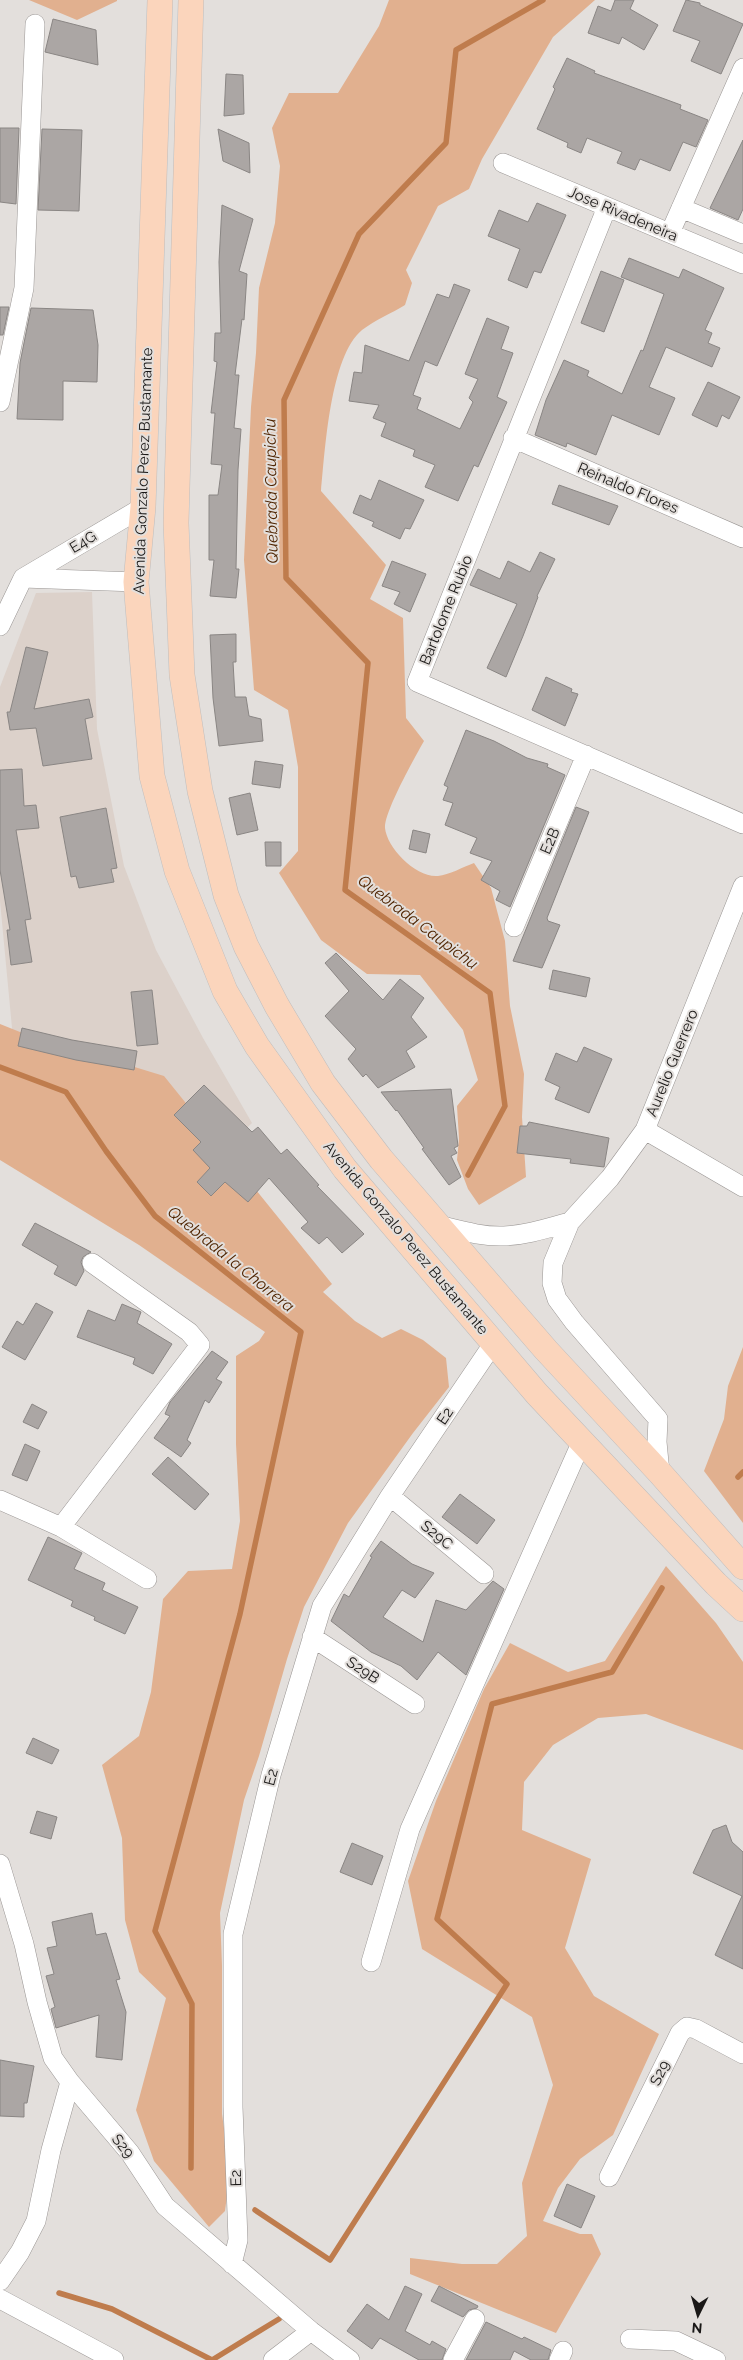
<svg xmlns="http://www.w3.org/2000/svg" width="743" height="2360" font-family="Raleway,sans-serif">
  <rect width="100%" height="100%" fill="#e3dfdc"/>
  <!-- built -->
  <path fill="#dcd1ca" d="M 92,592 L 97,729 L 124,866 L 156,950 L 203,1038 L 252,1123 L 195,1177 L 14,1049 L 0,901 L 0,687 L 36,593 Z"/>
  <!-- green -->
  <path fill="#e1b08f" d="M 29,0 L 117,0 L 117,1 L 77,20 Z
    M 389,0 L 595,0 L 553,37 L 482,159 L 469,189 L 438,206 L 406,270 L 412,283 L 405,305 C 392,313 375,320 362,330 C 330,356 325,451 321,491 L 386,565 L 370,599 L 403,618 L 406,718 L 424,741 C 415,757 384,812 385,828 C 387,848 416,878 438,876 C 449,875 463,867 474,863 L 491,888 L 505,941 L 510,1006 L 524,1074 L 522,1117 L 526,1177 L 479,1205 L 468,1189 L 457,1160 L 459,1139 L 457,1106 L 478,1080 L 463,1030 L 420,975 L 367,974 L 321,940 L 279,873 L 298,851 L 298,767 L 288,710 L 254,690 L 244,560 L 251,407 L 256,353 L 259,288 L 275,223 L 280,166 L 272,128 L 289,93 L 338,93 L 379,26 Z
    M 0,1024 L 20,1032 L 164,1076 L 332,1284 L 323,1292 L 355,1321 L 382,1338 L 401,1329 L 423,1340 L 446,1358 L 449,1387 L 413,1433 L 348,1523 L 304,1607 L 287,1659 L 259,1756 L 244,1800 L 220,1913 L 222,1966 L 222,2114 L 230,2172 L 225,2211 L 209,2227 L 154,2161 L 136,2110 L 166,1998 L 139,1972 L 125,1920 L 122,1838 L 102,1765 L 139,1736 L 151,1692 L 163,1599 L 188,1571 L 232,1569 L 240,1521 L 236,1444 L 236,1356 L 259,1341 L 265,1332 L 139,1245 L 0,1160 Z
    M 743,1347 L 743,1523 L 704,1471 L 724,1419 L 728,1386 Z
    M 666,1566 L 716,1623 L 743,1662 L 743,1750 L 646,1714 L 598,1718 L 553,1745 L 524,1782 L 522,1830 L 591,1859 L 565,1948 L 594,1996 L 659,2034 L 613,2135 L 580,2159 L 558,2188 L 543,2221 L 580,2234 L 592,2234 L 601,2254 L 556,2333 L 410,2274 L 410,2258 L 462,2264 L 497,2264 L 527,2236 L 522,2183 L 553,2085 L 532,2017 L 422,1949 L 408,1881 L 436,1801 L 484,1689 L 510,1643 L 568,1672 L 605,1661 Z"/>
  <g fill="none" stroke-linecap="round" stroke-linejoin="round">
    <!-- stream -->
    <path stroke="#bf7c4d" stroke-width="5.5" d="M 0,1067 L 66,1092 L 106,1151 L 155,1216 L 301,1332 L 240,1614 L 155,1931 L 192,2004 L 191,2168
      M 468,1175 L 505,1106 L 490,993 L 345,890 L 368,663 L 286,578 L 284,400 L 359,234 L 446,143 L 456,50 L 543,0
      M 738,1477 L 743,1472
      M 255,2210 L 330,2260 L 507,1984 L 437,1919 L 492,1704 L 612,1672 L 662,1588
      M 59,2293 L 112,2309 L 212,2360
      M 212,2360 L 279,2319"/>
  </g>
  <!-- building -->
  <path fill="#aba6a4" stroke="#8a8684" d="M 615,0 L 634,0 L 630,9 L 658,25 L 644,50 L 622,37 L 619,44 L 588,33 L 598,6 L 611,11 Z
    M 686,0 L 700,3 L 700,5 L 743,24 L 721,74 L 691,61 L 700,41 L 673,31 Z
    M 53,19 L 96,30 L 98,65 L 45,52 Z
    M 567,58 L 595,71 L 594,73 L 681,105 L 680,109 L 708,120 L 696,147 L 683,142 L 670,171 L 640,159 L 635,170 L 617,163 L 622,152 L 587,138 L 581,153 L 567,147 L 568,143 L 537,129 L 555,89 L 553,87 Z
    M 226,74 L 243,75 L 244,114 L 224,116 Z
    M 0,128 L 19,128 L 16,204 L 0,202 Z
    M 42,129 L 82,130 L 79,211 L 38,210 Z
    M 218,129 L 249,143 L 250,173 L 223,161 Z
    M 743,140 L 743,209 L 738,220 L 710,208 Z
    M 537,203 L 566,215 L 541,273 L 534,271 L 527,288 L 508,280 L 520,249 L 488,236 L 499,210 L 528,222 Z
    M 222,205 L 253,219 L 239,271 L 247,274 L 244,320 L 242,319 L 235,375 L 239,375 L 234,428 L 241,429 L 238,470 L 236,569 L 239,569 L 236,598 L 210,596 L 214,560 L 209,560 L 209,495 L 218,495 L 222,465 L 211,464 L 215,413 L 211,413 L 217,362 L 214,361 L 215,333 L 221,333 L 219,262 Z
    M 629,258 L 679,278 L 683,269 L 724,288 L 705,330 L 712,333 L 708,343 L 720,348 L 712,367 L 666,347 L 649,387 L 675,398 L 659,435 L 612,415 L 596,455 L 567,443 L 566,447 L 535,435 L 546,400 L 564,360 L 589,371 L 587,376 L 622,394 L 641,350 L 643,351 L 664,294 L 621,277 Z
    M 601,271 L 624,280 L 604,332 L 581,323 Z
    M 454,284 L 470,290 L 437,366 L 425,361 L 413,395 L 421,398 L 417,409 L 460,429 L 473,402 L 469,398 L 478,379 L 465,374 L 487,318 L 509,327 L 501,349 L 513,353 L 497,397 L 507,402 L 478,467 L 474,465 L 458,501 L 425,487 L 435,465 L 413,456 L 415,450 L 381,436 L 386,423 L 373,418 L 379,405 L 349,401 L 354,372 L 362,373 L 365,345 L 409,361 L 437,294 L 449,298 Z
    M 0,307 L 9,307 L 3,335 L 0,335 Z
    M 31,308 L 93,310 L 98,345 L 97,382 L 63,381 L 63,420 L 17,419 L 20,363 Z
    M 708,382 L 740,397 L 729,419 L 722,415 L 717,427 L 692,415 Z
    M 379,480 L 424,500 L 410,529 L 405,528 L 400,539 L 372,526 L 374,522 L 353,513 L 360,495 L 371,500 Z
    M 559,485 L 618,506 L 609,525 L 552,504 Z
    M 540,552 L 555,559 L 537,596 L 538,597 L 523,636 L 506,677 L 487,668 L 517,604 L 470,585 L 478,569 L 500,579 L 508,561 L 530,572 Z
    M 392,561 L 426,574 L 410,612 L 394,604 L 400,592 L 382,586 Z
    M 236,634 L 236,662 L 233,662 L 235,697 L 246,697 L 249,716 L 261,719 L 263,741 L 219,746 L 213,698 L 210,635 Z
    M 26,647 L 48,652 L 34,709 L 89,699 L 93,717 L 85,719 L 92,759 L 43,766 L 36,728 L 10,730 L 7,712 L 10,712 Z
    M 546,677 L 572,689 L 571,692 L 578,694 L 565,726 L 532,710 Z
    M 466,730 L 494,741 L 527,758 L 548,764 L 547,767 L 565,775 L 510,907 L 496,900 L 500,891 L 481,880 L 492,861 L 470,853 L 477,838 L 445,825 L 453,803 L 443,800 L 448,787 L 444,785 Z
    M 255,761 L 283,765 L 280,788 L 252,784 Z
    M 22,769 L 24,806 L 36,805 L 39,828 L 16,830 L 31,919 L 25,920 L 32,962 L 11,965 L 7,930 L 10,930 L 0,870 L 0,770 Z
    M 250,793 L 258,830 L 237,835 L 229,798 Z
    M 576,807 L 589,812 L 547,918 L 548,921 L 560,925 L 542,968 L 513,961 Z
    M 106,808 L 117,868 L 111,869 L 114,882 L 79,888 L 76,876 L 71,877 L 60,817 Z
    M 413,830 L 430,834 L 426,853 L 409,849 Z
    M 265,842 L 281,842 L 281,866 L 266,866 Z
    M 336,953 L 383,1000 L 400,979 L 424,998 L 411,1017 L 427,1037 L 406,1051 L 415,1067 L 378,1088 L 366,1074 L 363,1077 L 348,1059 L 356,1049 L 325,1016 L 349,991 L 325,963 Z
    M 553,970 L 590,978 L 586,997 L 549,989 Z
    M 152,990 L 158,1044 L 137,1046 L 131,992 Z
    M 22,1028 L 72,1040 L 137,1051 L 134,1070 L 76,1060 L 18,1046 Z
    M 584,1047 L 612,1059 L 589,1113 L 555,1099 L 560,1087 L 545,1080 L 556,1053 L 577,1062 Z
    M 204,1085 L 252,1132 L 258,1127 L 281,1154 L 287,1149 L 319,1185 L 317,1186 L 364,1234 L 342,1253 L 327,1237 L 319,1244 L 301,1228 L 308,1222 L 269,1178 L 248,1202 L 225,1182 L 211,1196 L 197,1182 L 210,1168 L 193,1150 L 201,1142 L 174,1115 Z
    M 451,1089 L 458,1146 L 454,1148 L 457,1153 L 451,1156 L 461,1177 L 449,1185 L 422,1149 L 424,1148 L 397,1110 L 396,1111 L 381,1092 Z
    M 529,1122 L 609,1138 L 604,1167 L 570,1163 L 571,1159 L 517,1153 L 520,1126 L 527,1126 Z
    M 35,1223 L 91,1252 L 83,1257 L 81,1262 L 84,1271 L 76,1286 L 54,1274 L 58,1266 L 22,1245 Z
    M 36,1303 L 53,1312 L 25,1360 L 2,1347 L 17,1321 L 23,1325 Z
    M 122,1304 L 141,1312 L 137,1323 L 172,1344 L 153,1374 L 133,1364 L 135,1358 L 77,1337 L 88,1310 L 115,1321 Z
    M 212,1351 L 228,1362 L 216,1379 L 222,1382 L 209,1403 L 205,1400 L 187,1440 L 191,1443 L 181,1457 L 154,1438 L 170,1416 L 165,1414 L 170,1402 Z
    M 32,1404 L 47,1412 L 38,1429 L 23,1422 Z
    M 25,1444 L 40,1451 L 27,1481 L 12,1475 Z
    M 168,1457 L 209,1494 L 195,1510 L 152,1474 Z
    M 460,1494 L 495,1520 L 477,1544 L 442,1517 Z
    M 48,1537 L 82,1553 L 74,1569 L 105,1583 L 102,1590 L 138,1607 L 125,1634 L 94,1620 L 95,1617 L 71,1606 L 73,1601 L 28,1580 Z
    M 381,1541 L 412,1564 L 434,1573 L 415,1598 L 402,1590 L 383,1617 L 423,1642 L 436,1600 L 466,1610 L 493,1581 L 504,1589 L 466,1675 L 438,1652 L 417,1680 L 401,1666 L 371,1652 L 331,1621 L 344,1594 L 349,1597 L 372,1557 L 370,1556 Z
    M 33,1738 L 59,1750 L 52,1764 L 26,1753 Z
    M 37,1811 L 57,1817 L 51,1839 L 30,1833 Z
    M 726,1825 L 732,1842 L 743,1852 L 743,1969 L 715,1955 L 742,1896 L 693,1873 L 713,1830 Z
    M 352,1843 L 383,1856 L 372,1885 L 340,1872 Z
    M 92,1913 L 96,1935 L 106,1933 L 120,1979 L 116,1980 L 126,2012 L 122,2060 L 96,2057 L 99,2015 L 56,2028 L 51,2009 L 55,2007 L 46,1976 L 54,1974 L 47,1948 L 57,1946 L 52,1922 Z
    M 0,2060 L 34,2066 L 27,2103 L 24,2103 L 24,2117 L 0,2116 Z
    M 567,2184 L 595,2196 L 581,2228 L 554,2216 Z
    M 405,2286 L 422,2294 L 405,2331 L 430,2345 L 432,2341 L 446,2349 L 442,2360 L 419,2360 L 380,2338 L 372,2349 L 347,2331 L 367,2304 L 389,2320 Z
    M 439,2286 L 478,2306 L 477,2308 L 469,2310 L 463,2317 L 431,2301 Z
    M 486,2322 L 522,2339 L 524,2337 L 551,2350 L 548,2360 L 531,2360 L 514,2351 L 510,2360 L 466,2360 Z"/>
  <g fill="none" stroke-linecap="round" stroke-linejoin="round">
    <defs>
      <path id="minor" d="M 503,163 L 743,264
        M 607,207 L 417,682 L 743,824
        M 681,208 L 743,234
        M 670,233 L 743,68
        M 0,402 L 24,288 L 35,24
        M 513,438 L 743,538
        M 23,578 L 136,582
        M 0,626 L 23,578 L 143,507
        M 514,927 L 586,755
        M 645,1130 L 743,1187
        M 438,1225 C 459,1230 482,1237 504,1236 C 527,1235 548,1228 570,1222
        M 660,1473 L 657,1442 L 658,1419 L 574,1322 L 557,1299 L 552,1283 L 553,1263 L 570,1222 L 610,1178 L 645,1130 L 743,886
        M 390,1496 L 484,1574
        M 0,1500 L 61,1527 L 200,1345 L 189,1332 L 92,1263
        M 61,1527 L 147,1579
        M 312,1637 L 415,1704
        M 0,1864 L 24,1944 L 37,2002 L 53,2058 L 70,2082 L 130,2153 L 165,2206 L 311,2331 L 350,2360
        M 371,1962 L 410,1829 L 582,1441
        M 609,2177 L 680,2033 L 687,2027 L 696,2029 L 743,2054
        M 232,2264 L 238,2240 L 233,2107 L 233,1934 L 271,1775 L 322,1606 L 390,1496 L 493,1344
        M 0,2281 L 20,2252 L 36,2221 L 51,2150 L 70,2082
        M 0,2299 L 114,2360
        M 630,2339 L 676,2341 L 716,2360
        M 273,2360 L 311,2331
        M 453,2360 L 475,2319
        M 559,2360 L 563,2351"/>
      <path id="major" d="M 160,0 L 143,507 L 136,582 L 152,776 L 177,871 L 225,991 L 257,1046 L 345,1169 L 537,1394 L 716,1584 L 743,1609
        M 191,0 L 176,523 L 182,675 L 200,791 L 226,895 L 246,946 L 277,1006 L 323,1083 L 381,1159 L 546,1350 L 660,1473 L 743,1567"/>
    </defs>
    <!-- minor casing -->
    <use href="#minor" stroke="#9a9694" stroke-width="20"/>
    <!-- major casing -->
    <use href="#major" stroke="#bfbebe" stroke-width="26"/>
    <!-- minor -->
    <use href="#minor" stroke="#fff" stroke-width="19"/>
    <!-- major -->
    <use href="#major" stroke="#fbd5bc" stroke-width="25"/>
  </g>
  <g text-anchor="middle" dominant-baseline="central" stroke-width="4" stroke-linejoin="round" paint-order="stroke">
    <!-- street labels -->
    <g font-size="15" fill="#1a1817" stroke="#e3dfdc">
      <text transform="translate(623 214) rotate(23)">Jose Rivadeneira</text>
      <text transform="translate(143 471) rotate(-88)">Avenida Gonzalo Perez Bustamante</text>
      <text transform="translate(628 488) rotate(23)">Reinaldo Flores</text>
      <text transform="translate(83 542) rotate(-31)">E4G</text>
      <text transform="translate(446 610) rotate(-68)">Bartolome Rubio</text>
      <text transform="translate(550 841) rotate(-67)">E2B</text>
      <text transform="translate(672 1063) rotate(-68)">Aurelio Guerrero</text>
      <text transform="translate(406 1238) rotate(50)">Avenida Gonzalo Perez Bustamante</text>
      <text transform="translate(445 1416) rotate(-56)">E2</text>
      <text transform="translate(437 1535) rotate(39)">S29C</text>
      <text transform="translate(363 1670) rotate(33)">S29B</text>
      <text transform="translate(271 1777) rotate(-75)">E2</text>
      <text transform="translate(660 2073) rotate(-64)">S29</text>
      <text transform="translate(123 2146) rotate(51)">S29</text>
      <text transform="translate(236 2178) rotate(-92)">E2</text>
    </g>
    <!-- water labels -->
    <g font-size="16" font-style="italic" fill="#4f2400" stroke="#e3dfdc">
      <text transform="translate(271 491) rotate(-91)">Quebrada Caupichu</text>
      <text transform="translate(418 922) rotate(37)">Quebrada Caupichu</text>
      <text transform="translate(231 1259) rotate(39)">Quebrada la Chorrera</text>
    </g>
  </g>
  <!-- north arrow -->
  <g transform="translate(698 2315) rotate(185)" stroke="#e3dfdc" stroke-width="4" paint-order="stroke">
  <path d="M0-4L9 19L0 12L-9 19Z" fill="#1a1817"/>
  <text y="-8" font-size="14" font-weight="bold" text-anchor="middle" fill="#1a1817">N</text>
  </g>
</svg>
